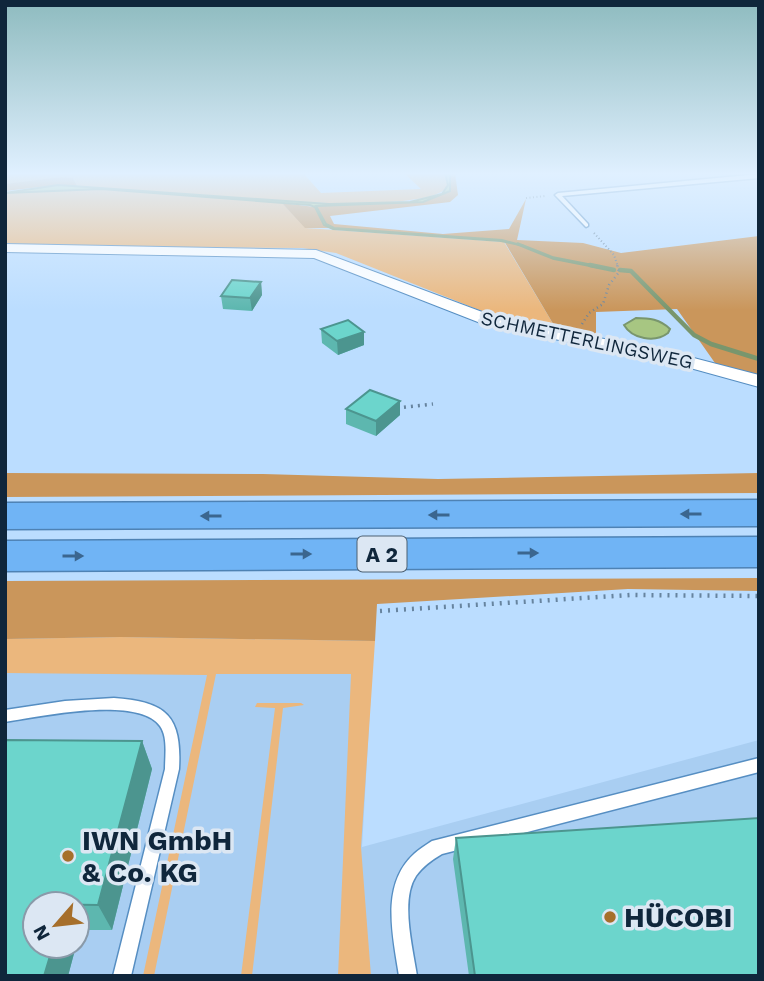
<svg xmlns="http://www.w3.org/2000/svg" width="764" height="981" font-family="'Work Sans',sans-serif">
  <rect width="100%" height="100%" fill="#bdf"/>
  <!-- built -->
  <path fill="#a9cef2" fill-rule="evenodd" d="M 376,604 L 362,847 L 759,740 L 759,976 L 5,976 L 5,611 ZM 35,904 L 77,904 L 77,946 L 35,946 Z"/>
  <!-- green -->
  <path fill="#ebb77d" d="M 24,173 L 303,173 L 321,193 L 421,189 L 404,173 L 445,173 L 448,185 C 434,224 126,188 77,186 L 73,178 L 5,184 L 5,175 Z
    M 39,189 L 101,189 L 282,203 L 306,228 L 504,242 L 558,332 L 499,318 L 336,253 L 302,248 L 5,247 L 5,193 Z
    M 121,637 L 375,641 L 361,847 L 371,976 L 338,976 L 351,674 L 216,674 L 154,976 L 143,976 L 207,675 L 5,673 L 5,639 Z
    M 257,703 L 301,703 L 304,705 L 283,708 L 252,976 L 241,976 L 275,708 L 255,707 Z"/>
  <!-- forest -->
  <path fill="#ca965b" d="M 450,173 L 455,173 L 458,195 L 450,202 L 330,216 L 334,224 L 443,234 L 509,229 L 526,199 L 517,240 L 583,243 L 621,253 L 759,236 L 759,377 L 715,363 L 677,309 L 596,312 L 596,339 L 558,332 L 504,241 L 334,228 L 305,228 L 282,203 L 315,207 L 324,225 L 328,227 L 315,205 L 423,202 L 450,191 Z
    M 62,177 L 73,178 L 77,186 L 58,185 L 5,191 L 5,184 Z
    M 759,473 L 759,493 L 5,497 L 5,473 L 263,474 L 438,479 Z
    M 759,578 L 759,591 L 628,589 L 377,604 L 375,641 L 121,637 L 5,639 L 5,581 Z"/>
  <!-- water -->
  <path fill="#a7c682" stroke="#79966d" stroke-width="2" d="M 445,173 L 450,173 L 450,191 L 423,202 L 316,206 L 326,224 L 334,228 L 502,240 L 524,246 L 501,241 L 333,229 L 324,225 L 315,207 L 310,205 L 101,189 L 5,193 L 58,185 L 329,204 L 410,202 L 442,194 L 448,185 Z
    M 636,318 C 649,318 660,319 670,329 L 668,333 C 655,343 632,339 624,325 Z"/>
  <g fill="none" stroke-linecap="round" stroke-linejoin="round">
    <!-- stream-far1 -->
    <path stroke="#79966d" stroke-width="3.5" d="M 518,244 L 553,258 L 599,267"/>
    <!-- stream -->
    <path stroke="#79966d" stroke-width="4.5" d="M 590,265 L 614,270
      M 620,270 L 631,271 L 694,335 L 711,344 L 759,359"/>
    <defs>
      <path id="service" d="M 759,174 L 759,178 L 562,196 L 588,224 L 588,226 L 586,227 L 555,195 L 558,193 Z
        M 114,698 C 166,702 182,715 179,769 L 131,976 L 113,976 L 165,769 C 165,756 168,737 160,726 C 138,695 38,717 5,722 L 5,710 L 65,701 Z
        M 759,758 L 759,772 L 442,854 C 432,860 423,866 416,876 C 400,900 413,949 417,976 L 399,976 C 393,936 380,885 414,854 C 419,849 426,845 432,841 Z"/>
      <path id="minor" d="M 5,244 L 316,250 L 493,316 L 686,356 L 759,375 L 759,387 L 683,366 L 483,324 L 314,258 L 5,252 Z"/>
      <path id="motorway" d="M 759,500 L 759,526 L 5,529 L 5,503 Z
        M 759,537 L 759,567 L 5,571 L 5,541 Z"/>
    </defs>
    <!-- service casing -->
    <use href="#service" stroke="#568ec2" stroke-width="3"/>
    <!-- minor casing -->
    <use href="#minor" stroke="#568ec2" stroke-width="2"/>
    <!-- motorway casing -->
    <use href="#motorway" stroke="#4e82b4" stroke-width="3"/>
    <!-- path-far3 -->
    <path stroke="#67849f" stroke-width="2" stroke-dasharray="1 2.5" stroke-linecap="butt" d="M 526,198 L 545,196
      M 594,233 L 614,255 L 618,267"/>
    <!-- path-far2 -->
    <path stroke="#67849f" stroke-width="2.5" stroke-dasharray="1 3.5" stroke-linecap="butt" d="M 582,324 L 589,313 L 603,304 L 609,285 L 619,272 L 617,265"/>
    <!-- path-far1 -->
    <path stroke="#67849f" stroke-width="3.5" stroke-dasharray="2 5" stroke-linecap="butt" d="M 397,408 L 433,404"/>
    <!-- path -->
    <path stroke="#67849f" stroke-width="4.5" stroke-dasharray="2 6" stroke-linecap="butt" d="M 380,611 L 630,595 L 759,596"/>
    <!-- service -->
    <use href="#service" fill="#fff" fill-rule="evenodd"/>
    <!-- minor -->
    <use href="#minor" fill="#fff" fill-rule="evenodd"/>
    <!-- motorway -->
    <use href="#motorway" fill="#70b4f5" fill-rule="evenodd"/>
  </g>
  <!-- wall -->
  <path fill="#5db7af" d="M 261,282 L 262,295 L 252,311 L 223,309 L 221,296 Z
    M 321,329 L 364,332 L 364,345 L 338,355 L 322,343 Z
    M 346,409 L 400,415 L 376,436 L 346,424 Z
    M 5,740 L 142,741 L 152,769 L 112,930 L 81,930 L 77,944 L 77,904 L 35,904 L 35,946 L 76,946 L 68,976 L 5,976 Z
    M 456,838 L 759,976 L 469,976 L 453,859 Z"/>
  <!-- shaded-wall -->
  <path fill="#4c958f" d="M 261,282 L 262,295 L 252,311 L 250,298 Z
    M 364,332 L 364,345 L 338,355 L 337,341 Z
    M 400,401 L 400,415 L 376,436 L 376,421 Z
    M 142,741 L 152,769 L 112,930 L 98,905 Z
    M 77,923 L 81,930 L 77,944 Z
    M 53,946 L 76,946 L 68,976 L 44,976 Z"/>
  <!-- building -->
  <path fill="#6cd5cc" stroke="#4c958f" stroke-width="2" d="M 232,280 L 261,282 L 250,298 L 221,296 Z
    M 348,320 L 364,332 L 337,341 L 321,329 Z
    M 370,390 L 400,401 L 376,421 L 346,409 Z
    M 5,740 L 142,741 L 98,905 L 35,904 L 35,946 L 53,946 L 44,976 L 5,976 Z
    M 759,818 L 759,976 L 475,976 L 456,838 Z"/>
  <!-- one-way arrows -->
  <defs><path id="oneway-solid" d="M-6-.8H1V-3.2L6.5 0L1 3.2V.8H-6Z" transform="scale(1.75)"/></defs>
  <g fill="#3b668f">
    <use href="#oneway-solid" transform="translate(691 514) rotate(180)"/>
    <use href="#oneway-solid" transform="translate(439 515) rotate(180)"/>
    <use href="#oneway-solid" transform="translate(211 516) rotate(180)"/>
    <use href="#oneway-solid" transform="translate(528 553)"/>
    <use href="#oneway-solid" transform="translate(301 554)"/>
    <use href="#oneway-solid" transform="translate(73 556)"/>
  </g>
  <!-- sky -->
  <linearGradient id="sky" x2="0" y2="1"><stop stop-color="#8ebbbf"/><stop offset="0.56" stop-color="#e0f0ff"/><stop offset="1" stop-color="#e0f0ff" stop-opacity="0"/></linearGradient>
  <rect width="764" height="310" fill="url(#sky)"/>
  <!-- markers -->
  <g fill="#a66f2b" stroke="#dce7f3" stroke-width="2.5">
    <circle cx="68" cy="856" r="7"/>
    <circle cx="610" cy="917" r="7"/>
  </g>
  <g text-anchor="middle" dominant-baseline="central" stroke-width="7" stroke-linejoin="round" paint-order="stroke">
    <!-- far-street labels -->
    <g font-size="19" fill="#0f263b" stroke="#dce7f3">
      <text transform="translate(587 340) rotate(12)">SCHMETTERLINGSWEG</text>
    </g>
    <!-- shield labels -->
    <rect fill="#dce7f3" stroke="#4c6072" stroke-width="2" x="357.5" y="536.5" width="49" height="35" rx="5"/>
    <g font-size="21" font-weight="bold" fill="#0f263b">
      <text x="382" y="554">A 2</text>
    </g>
    <!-- near-poi labels -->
    <g font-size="28" font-weight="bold" fill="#0f263b" stroke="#dce7f3" text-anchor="start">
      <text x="82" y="840">IWN GmbH<tspan x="82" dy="32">&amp; Co. KG</tspan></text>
      <text x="624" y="917">HÜCOBI</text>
    </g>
  </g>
  <!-- border -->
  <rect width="764" height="981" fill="none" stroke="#0f263b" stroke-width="14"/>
  <!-- north arrow -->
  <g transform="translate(56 925) rotate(242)"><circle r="33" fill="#dce7f3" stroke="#8a9aa9" stroke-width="2"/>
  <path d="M0-5L12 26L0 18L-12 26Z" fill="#a66f2b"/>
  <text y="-10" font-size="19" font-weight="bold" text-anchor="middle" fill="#0f263b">N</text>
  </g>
</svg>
